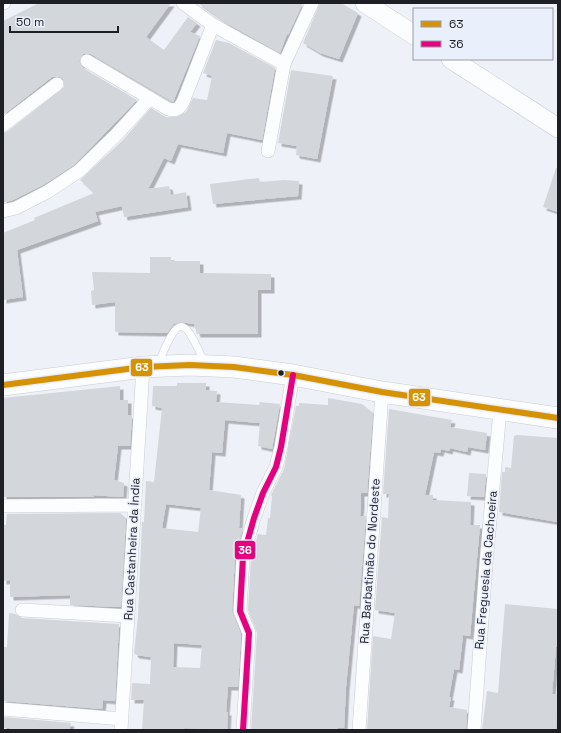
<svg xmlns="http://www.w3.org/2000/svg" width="561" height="733" font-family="'Space Grotesk',sans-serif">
  <defs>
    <filter id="shadow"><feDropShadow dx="3.5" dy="3.5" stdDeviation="0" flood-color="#0004"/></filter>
  </defs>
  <rect width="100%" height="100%" fill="#eef1f8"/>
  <!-- building -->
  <path fill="#d3d7dc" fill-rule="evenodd" filter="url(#shadow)" d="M 39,3 L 171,3 L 146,37 L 164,50 L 188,17 L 197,23 L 190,32 L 200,36 L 173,102 L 91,54 L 83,54 L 79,61 L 83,68 L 137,100 L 74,165 L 43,185 L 13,200 L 3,203 L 3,133 L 8,131 L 64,87 L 63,79 L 60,77 L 52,77 L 3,115 L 3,21 Z
    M 198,3 L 303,3 L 288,35 L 287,34 L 280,53 L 228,24 Z
    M 320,3 L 341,3 L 358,13 L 339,59 L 320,53 L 303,43 Z
    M 216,40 L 229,43 L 275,68 L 262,140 L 227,133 L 223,153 L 178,144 L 171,161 L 164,158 L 148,189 L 169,186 L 171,195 L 186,192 L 188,207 L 124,217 L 122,206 L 95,212 L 98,221 L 17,250 L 23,297 L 3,300 L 3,233 L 35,220 L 34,218 L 94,193 L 80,180 L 122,141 L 151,108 L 166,117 L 176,117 L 186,112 L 193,98 L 207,100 L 212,76 L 203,73 Z
    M 291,70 L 333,76 L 317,159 L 296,155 L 297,146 L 278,143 Z
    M 556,168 L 558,168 L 558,212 L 543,207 Z
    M 259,178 L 260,182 L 284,180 L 299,181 L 298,196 L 213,204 L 210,184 Z
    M 150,257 L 171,257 L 171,261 L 200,261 L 200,273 L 271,274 L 271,290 L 258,290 L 258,334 L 197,334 L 194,324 L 181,322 L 174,324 L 167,333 L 115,332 L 115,302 L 92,305 L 91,291 L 94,290 L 92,272 L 150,273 Z
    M 177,383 L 206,383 L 206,390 L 217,391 L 216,402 L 259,405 L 260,402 L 280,404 L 272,449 L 258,446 L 260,423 L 225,420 L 222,453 L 212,452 L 209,490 L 241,495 L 239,528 L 243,528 L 235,556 L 232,611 L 241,634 L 238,687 L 228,687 L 226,712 L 228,712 L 227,730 L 185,728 L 185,730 L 142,730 L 144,700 L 131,700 L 132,683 L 150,684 L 151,657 L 136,655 L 134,653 L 138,617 L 142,522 L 144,522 L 146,481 L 154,482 L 162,408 L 152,406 L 153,386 L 177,386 ZM 166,504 L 201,508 L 198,532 L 162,528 ZM 174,643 L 202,645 L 200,668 L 173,667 Z
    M 120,386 L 120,400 L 128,400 L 128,415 L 132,416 L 130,446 L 118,446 L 114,480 L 124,483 L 123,497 L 91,495 L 94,497 L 3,497 L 3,398 Z
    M 328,398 L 362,404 L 373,413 L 367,493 L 361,493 L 361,504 L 360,516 L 366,516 L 359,606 L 354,605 L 346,687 L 344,728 L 338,728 L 338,730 L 251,730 L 257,633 L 248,610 L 251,558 L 258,534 L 266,535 L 268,518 L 270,518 L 272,496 L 271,495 L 284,469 L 296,406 L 299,406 L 299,403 L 328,405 Z
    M 389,409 L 452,420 L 450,427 L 487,433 L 485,450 L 468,447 L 467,452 L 450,448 L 449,451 L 441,449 L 440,453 L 434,452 L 425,495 L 433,495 L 433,500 L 471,502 L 470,525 L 480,525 L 470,636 L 463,635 L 459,670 L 454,669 L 449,697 L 451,697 L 449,707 L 467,710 L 466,730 L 367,730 L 373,636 L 391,639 L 395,613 L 375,610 L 382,517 L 388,518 L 389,494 L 383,494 Z
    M 517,435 L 558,438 L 558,522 L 499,512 L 502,472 L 505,472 L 505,467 L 511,468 L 514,436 Z
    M 469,473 L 486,474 L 484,497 L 467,496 Z
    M 120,513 L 126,518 L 121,606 L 119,607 L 70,605 L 70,595 L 10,597 L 10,580 L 3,581 L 3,525 L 6,525 L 7,514 Z
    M 505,604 L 558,609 L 558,647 L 556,647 L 552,694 L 558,694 L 556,730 L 482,730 L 487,691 L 498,693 Z
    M 9,613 L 15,614 L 22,618 L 119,624 L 115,701 L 103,700 L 102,709 L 3,701 L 3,647 L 7,647 Z
    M 3,717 L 71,723 L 69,730 L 9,730 L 10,728 L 3,728 Z"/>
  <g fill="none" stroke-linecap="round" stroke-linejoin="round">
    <defs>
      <path id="lane" d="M 158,364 C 179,314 183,314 205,364"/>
      <path id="street" d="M 3,3 L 4,3
        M 183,3 L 213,25 L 284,64
        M 87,61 L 168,109 C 176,111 179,109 183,102 L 213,25
        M 3,125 L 57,84
        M 268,151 L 284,64 L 312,3
        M 3,211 L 16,208 L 47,192 L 79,171 L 116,135 L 150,98
        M 3,506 L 134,505
        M 22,610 L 128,616
        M 3,709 L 122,719
        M 121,730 L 143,367
        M 243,730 L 249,633 L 240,611 L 243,557 L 254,518 L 263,493 L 276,467 L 281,447 L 293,375
        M 359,730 L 382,392
        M 474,730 L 486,564 L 500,410"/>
      <path id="secondary" d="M 365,3 L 414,35
        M 451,59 L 558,128"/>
      <path id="primary" d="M 3,385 L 143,367 L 190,365 L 234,367 L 293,375 L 382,392 L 558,418"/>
    </defs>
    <!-- lane casing -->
    <use href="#lane" stroke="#caccd1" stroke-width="8"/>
    <!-- street casing -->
    <use href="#street" stroke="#caccd1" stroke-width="14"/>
    <!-- secondary casing -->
    <use href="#secondary" stroke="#caccd1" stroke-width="20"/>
    <!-- primary casing -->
    <use href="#primary" stroke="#caccd1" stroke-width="22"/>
    <!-- lane -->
    <use href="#lane" stroke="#fcfdfe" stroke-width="7"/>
    <!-- street -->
    <use href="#street" stroke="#fcfdfe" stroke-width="13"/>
    <!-- secondary -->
    <use href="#secondary" stroke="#fcfdfe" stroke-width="19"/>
    <!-- primary -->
    <use href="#primary" stroke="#fcfdfe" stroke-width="21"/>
    <defs>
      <path id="bus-1" d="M 3,385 L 143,367 L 190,365 L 234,367 L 293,375 L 382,392 L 558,418"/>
      <path id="bus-2" d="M 243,730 L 249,633 L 240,611 L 243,557 L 254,518 L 263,493 L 276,467 L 281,447 L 293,375"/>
    </defs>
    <!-- bus-1 casing -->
    <use href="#bus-1" stroke="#eaeffc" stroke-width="9"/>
    <!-- bus-2 casing -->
    <use href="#bus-2" stroke="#eaeffc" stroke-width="9"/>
    <!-- bus-1 -->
    <use href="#bus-1" stroke="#d69205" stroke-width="6"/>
    <!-- bus-2 -->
    <use href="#bus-2" stroke="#e5007d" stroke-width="6"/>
  </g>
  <!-- markers -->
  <circle fill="#1e1f24" stroke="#eaeffc" stroke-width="1.5" cx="281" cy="373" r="3.5"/>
  <g text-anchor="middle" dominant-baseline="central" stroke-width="3" stroke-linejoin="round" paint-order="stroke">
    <!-- street labels -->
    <g font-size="12" fill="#1e1f24" stroke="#eaeffc">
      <text transform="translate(132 549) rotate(-87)">Rua Castanheira da Índia</text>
      <text transform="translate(370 561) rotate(-86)">Rua Barbatimão do Nordeste</text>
      <text transform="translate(486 570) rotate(-85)">Rua Freguesia da Cachoeira</text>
    </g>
  </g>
  <g stroke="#eaeffc" stroke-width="1.5">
    <rect x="130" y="358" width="23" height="19" rx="4" fill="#d69205"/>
    <rect x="408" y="388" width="23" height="19" rx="4" fill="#d69205"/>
    <rect x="234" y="540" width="22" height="20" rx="4" fill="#e5007d"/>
  </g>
  <g font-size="11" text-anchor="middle" font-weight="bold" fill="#fff">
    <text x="142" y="371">63</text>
    <text x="419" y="401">63</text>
    <text x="245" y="554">36</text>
  </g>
  <!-- border -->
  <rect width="561" height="733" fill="none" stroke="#1e1f24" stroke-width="8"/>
  <!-- legend -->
  <rect x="413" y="8" width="140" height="52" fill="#eaeffc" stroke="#989ca6"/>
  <rect x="421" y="21" width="20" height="6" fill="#d69205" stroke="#989ca6"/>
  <text x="449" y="28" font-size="12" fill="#1e1f24">63</text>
  <rect x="421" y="41" width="20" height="6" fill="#e5007d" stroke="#989ca6"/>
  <text x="449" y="48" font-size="12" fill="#1e1f24">36</text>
  <!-- scale -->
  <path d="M10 26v6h108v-6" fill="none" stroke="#1e1f24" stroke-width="2"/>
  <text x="16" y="26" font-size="12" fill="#1e1f24" stroke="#eaeffc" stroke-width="3" paint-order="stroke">50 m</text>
</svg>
